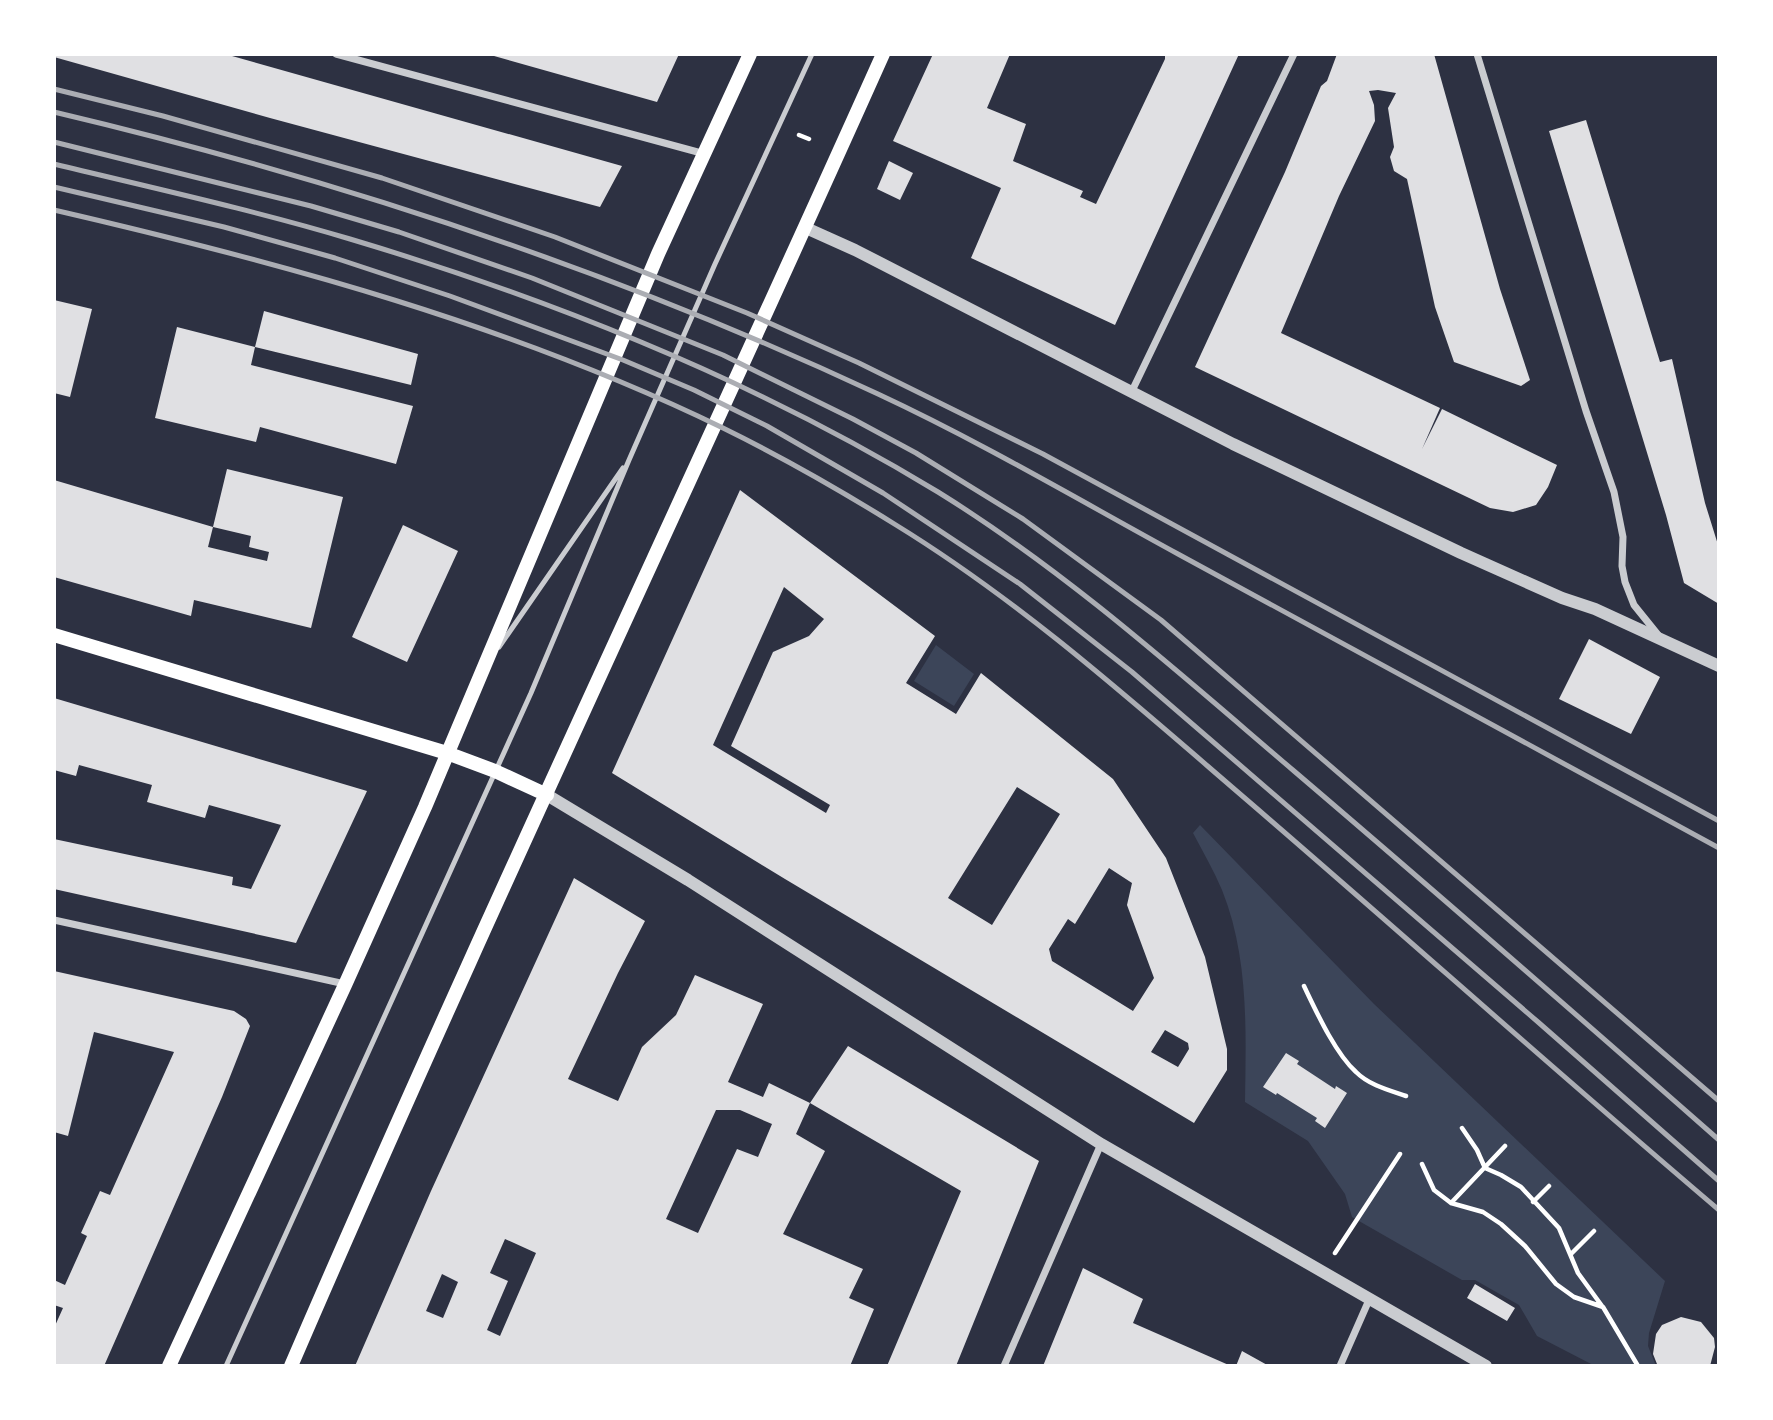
<svg xmlns="http://www.w3.org/2000/svg" width="1773" height="1420" font-family="'Asap Condensed',sans-serif">
  <rect width="100%" height="100%" fill="#2d3142"/>
  <!-- green -->
  <path fill="#3c4559" d="M 936,645 L 974,674 L 954,706 L 914,681 Z
    M 1200,825 L 1374,1004 L 1665,1281 L 1649,1333 L 1648,1346 L 1656,1366 L 1595,1366 L 1537,1336 L 1519,1305 L 1475,1280 L 1462,1280 L 1352,1217 L 1345,1194 L 1308,1141 L 1245,1102 C 1246,1031 1249,957 1222,890 C 1214,871 1203,852 1193,833 Z"/>
  <!-- building -->
  <path fill="#e0e0e3" fill-rule="evenodd" d="M 54,54 L 225,54 L 622,166 L 600,207 L 270,118 L 54,57 Z
    M 487,54 L 679,54 L 657,102 Z
    M 933,54 L 1010,54 L 987,108 L 1026,124 L 1013,161 L 1083,191 L 1080,197 L 1096,204 L 1165,59 L 1165,54 L 1239,54 L 1115,325 L 971,258 L 1001,188 L 893,141 Z
    M 1337,54 L 1434,54 L 1500,289 L 1530,380 L 1521,386 L 1454,362 L 1435,307 L 1407,179 L 1394,171 L 1390,157 L 1394,147 L 1388,108 L 1396,93 L 1378,90 L 1369,91 L 1374,105 L 1375,121 L 1339,196 L 1281,333 L 1440,408 L 1422,449 L 1442,409 L 1557,465 L 1548,487 L 1536,505 L 1513,512 L 1490,508 L 1195,367 L 1285,172 L 1321,86 L 1327,81 Z
    M 1586,120 L 1660,362 L 1672,359 L 1705,503 L 1719,548 L 1719,604 L 1684,583 L 1666,515 L 1549,131 Z
    M 889,161 L 913,173 L 900,200 L 877,189 Z
    M 54,300 L 92,309 L 70,397 L 54,393 Z
    M 264,311 L 418,354 L 411,385 L 255,347 Z
    M 177,327 L 255,347 L 251,365 L 413,406 L 396,464 L 260,427 L 256,442 L 155,418 Z
    M 227,469 L 343,497 L 311,628 L 194,600 L 191,616 L 54,577 L 54,480 L 213,527 ZM 213,527 L 251,536 L 249,547 L 269,552 L 267,561 L 208,547 Z
    M 740,490 L 935,636 L 906,683 L 956,714 L 981,673 L 1113,779 L 1166,858 L 1205,957 L 1227,1049 L 1227,1070 L 1194,1123 L 785,879 L 612,773 ZM 784,587 L 824,619 L 809,636 L 773,652 L 731,746 L 830,805 L 826,813 L 713,745 ZM 1017,787 L 1060,814 L 992,925 L 948,898 ZM 1109,868 L 1132,883 L 1127,905 L 1154,978 L 1133,1011 L 1052,961 L 1049,949 L 1068,919 L 1075,924 ZM 1165,1030 L 1188,1043 L 1189,1049 L 1178,1067 L 1151,1052 Z
    M 403,525 L 458,551 L 407,662 L 352,637 Z
    M 1589,639 L 1660,677 L 1631,734 L 1559,699 Z
    M 54,698 L 367,791 L 296,943 L 54,889 L 54,839 L 233,877 L 232,885 L 251,889 L 281,825 L 209,805 L 205,818 L 147,802 L 152,785 L 79,765 L 76,776 L 54,770 Z
    M 574,878 L 645,921 L 618,973 L 568,1079 L 618,1101 L 642,1047 L 676,1015 L 695,975 L 763,1004 L 728,1082 L 763,1097 L 769,1083 L 810,1103 L 796,1134 L 825,1151 L 783,1234 L 863,1269 L 849,1298 L 874,1309 L 850,1366 L 355,1366 L 431,1191 ZM 716,1110 L 740,1110 L 772,1124 L 758,1157 L 737,1149 L 698,1233 L 666,1219 ZM 505,1239 L 536,1253 L 500,1336 L 487,1330 L 508,1281 L 490,1273 ZM 442,1274 L 458,1282 L 443,1318 L 426,1311 Z
    M 54,971 L 234,1011 L 246,1019 L 250,1026 L 222,1097 L 104,1366 L 54,1366 L 54,1328 L 63,1308 L 54,1305 L 54,1280 L 65,1285 L 87,1236 L 81,1233 L 100,1191 L 110,1195 L 174,1052 L 94,1032 L 68,1136 L 54,1132 Z
    M 848,1046 L 1039,1161 L 956,1366 L 887,1366 L 961,1191 L 810,1103 Z
    M 1286,1053 L 1299,1061 L 1297,1064 L 1335,1089 L 1336,1086 L 1347,1093 L 1325,1128 L 1315,1121 L 1317,1118 L 1277,1093 L 1276,1095 L 1263,1087 Z
    M 1083,1268 L 1143,1299 L 1133,1323 L 1231,1366 L 1043,1366 Z
    M 1475,1284 L 1515,1308 L 1507,1321 L 1467,1298 Z
    M 1681,1317 L 1701,1322 L 1714,1338 L 1715,1347 L 1710,1366 L 1657,1364 L 1653,1354 L 1656,1334 L 1662,1325 Z
    M 1242,1351 L 1269,1366 L 1236,1366 Z"/>
  <g fill="none" stroke-linecap="round" stroke-linejoin="round">
    <!-- path -->
    <path stroke="#fff" stroke-width="4.5" d="M 799,135 L 809,139
      M 1304,986 C 1316,1011 1335,1053 1356,1072 C 1369,1085 1388,1090 1406,1096
      M 1462,1128 L 1477,1150 L 1485,1168 L 1501,1175 L 1521,1187 L 1559,1228 L 1578,1273 L 1602,1306
      M 1422,1164 L 1434,1190 L 1451,1203 L 1483,1212 L 1501,1224 L 1525,1246 L 1556,1284 L 1574,1297 L 1603,1307 L 1638,1366
      M 1533,1202 L 1549,1186
      M 1451,1203 L 1505,1146
      M 1335,1253 L 1400,1154
      M 1571,1254 L 1594,1231"/>
    <!-- service -->
    <path stroke="#caccd0" stroke-width="5" d="M 499,647 L 623,468
      M 226,1366 L 531,693 L 629,460 L 715,264 L 812,54"/>
    <!-- minor -->
    <path stroke="#caccd0" stroke-width="7" d="M 336,54 L 705,154
      M 1477,54 L 1586,411 L 1614,492 L 1623,537 L 1622,566 L 1625,582 L 1634,605 L 1659,636
      M 1131,393 L 1294,54
      M 54,920 L 345,984
      M 1004,1366 L 1101,1144
      M 1340,1366 L 1369,1300"/>
    <!-- tertiary -->
    <path stroke="#caccd0" stroke-width="12" d="M 806,228 L 855,250 L 1233,444 L 1461,553 L 1562,598 L 1595,609 L 1719,666
      M 547,795 L 688,880 L 1101,1144 L 1486,1366"/>
    <!-- secondary -->
    <path stroke="#fff" stroke-width="14" d="M 54,635 L 447,753 L 495,771 L 547,795
      M 169,1366 L 345,985 L 425,807 L 658,254 L 750,54
      M 291,1366 C 481,925 687,492 883,54"/>
    <!-- rail -->
    <path stroke="#abadb3" stroke-width="5" d="M 54,89 L 163,116 L 382,178 L 555,237 L 747,313 L 859,363 L 1043,454 L 1719,821
      M 54,112 C 337,179 615,271 878,394 C 981,442 1079,500 1178,554 C 1358,652 1538,750 1719,848
      M 54,142 L 311,206 L 399,232 L 532,278 L 723,355 L 853,419 L 916,453 L 1023,519 L 1161,620 L 1719,1101
      M 54,164 C 153,188 253,210 350,239 C 554,300 756,381 938,492 C 1067,572 1179,673 1294,771 C 1437,893 1578,1016 1719,1140
      M 54,187 L 224,227 L 335,258 L 450,296 L 623,360 L 694,390 L 767,426 L 883,493 L 1020,584 L 1132,672 L 1538,1022 L 1719,1181
      M 54,210 C 283,263 511,325 723,428 C 782,457 840,490 896,525 C 1023,603 1134,703 1247,800 C 1405,936 1560,1075 1719,1210"/>
  </g>
  <!-- border -->
  <rect width="1773" height="1420" fill="none" stroke="#ffffff" stroke-width="112"/>
</svg>
